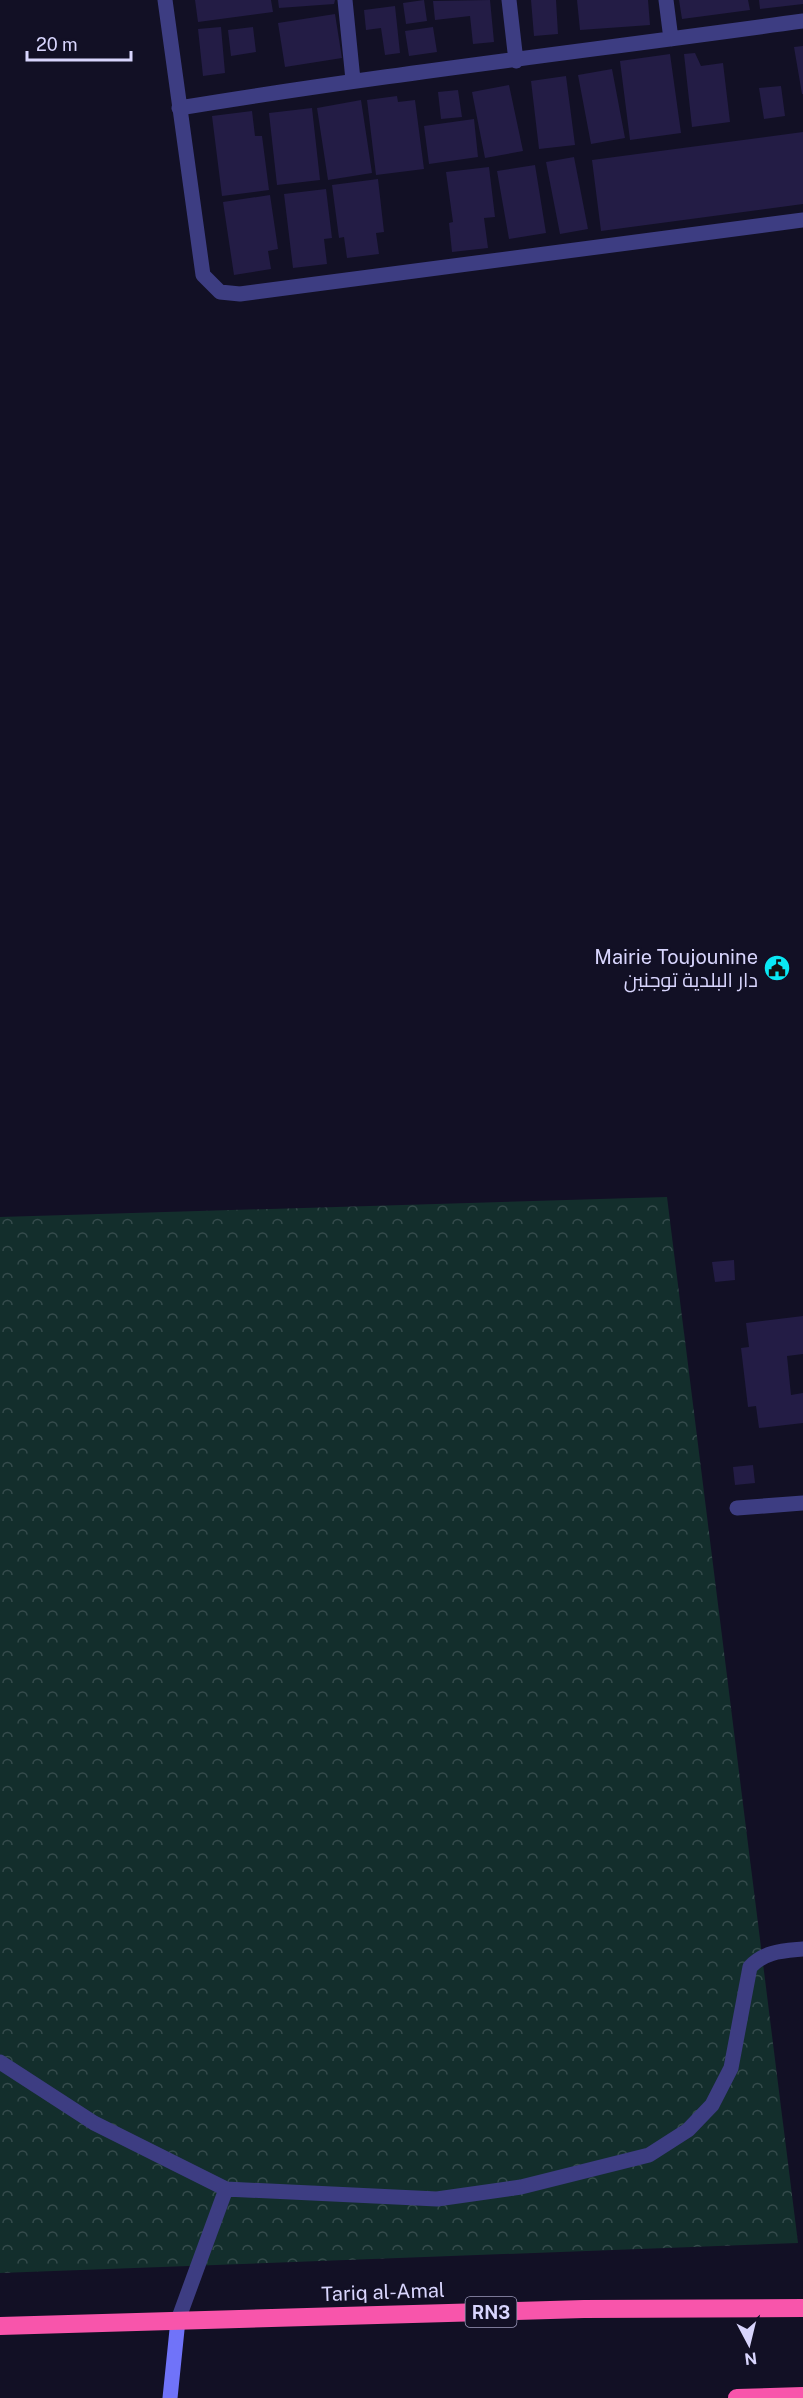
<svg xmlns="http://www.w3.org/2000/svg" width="803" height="2398" font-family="'Public Sans',Cairo,sans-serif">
  <defs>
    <pattern id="forest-crowns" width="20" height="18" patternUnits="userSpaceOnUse" patternTransform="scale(1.5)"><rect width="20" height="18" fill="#132e2c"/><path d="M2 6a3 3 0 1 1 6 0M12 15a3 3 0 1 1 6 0" fill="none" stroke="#354b4c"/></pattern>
  </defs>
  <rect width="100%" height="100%" fill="#121025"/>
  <!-- forest -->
  <path fill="url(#forest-crowns)" d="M 667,1197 L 798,2243 L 0,2273 L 0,1217 Z"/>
  <!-- building -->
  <path fill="#231c45" d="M 195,0 L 271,0 L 273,12 L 198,22 Z
    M 278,0 L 335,0 L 334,4 L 279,8 Z
    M 424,0 L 427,21 L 406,24 L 403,3 Z
    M 490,0 L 494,42 L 473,44 L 470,16 L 435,20 L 433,1 Z
    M 531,0 L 556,0 L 558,34 L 534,36 Z
    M 577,0 L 648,0 L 650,25 L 580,30 Z
    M 679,0 L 748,0 L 750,10 L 682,19 Z
    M 759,0 L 803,0 L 803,4 L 760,9 Z
    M 395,6 L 400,53 L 385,55 L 381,28 L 366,30 L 364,10 Z
    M 335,14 L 342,58 L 285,67 L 278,23 Z
    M 221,27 L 225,73 L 203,76 L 198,29 Z
    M 253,27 L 256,52 L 231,56 L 228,30 Z
    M 433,27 L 437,52 L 409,56 L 405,31 Z
    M 803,46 L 803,94 L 802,94 L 794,47 Z
    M 695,53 L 701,66 L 723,63 L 730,122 L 692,127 L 684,54 Z
    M 670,54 L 681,133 L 630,140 L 620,61 Z
    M 612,69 L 625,138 L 591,144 L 578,75 Z
    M 566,76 L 575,145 L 539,149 L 531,81 Z
    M 509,85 L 523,151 L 485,158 L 472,92 Z
    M 781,86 L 785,116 L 764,119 L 759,88 Z
    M 458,90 L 462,117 L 441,119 L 438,92 Z
    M 397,96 L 398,102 L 415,100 L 424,169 L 376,175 L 367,100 Z
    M 361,100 L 372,173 L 328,180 L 317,108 Z
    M 312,108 L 320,180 L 277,185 L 269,113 Z
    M 252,111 L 255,136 L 262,136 L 269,190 L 222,196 L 212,116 Z
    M 474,119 L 478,157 L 429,164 L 424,126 Z
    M 803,132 L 803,204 L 601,231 L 592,160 Z
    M 574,157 L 588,229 L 560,234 L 546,162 Z
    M 535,165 L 546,233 L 509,239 L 497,171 Z
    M 489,167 L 495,217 L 484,218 L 488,248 L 452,252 L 449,223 L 453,222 L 446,172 Z
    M 378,179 L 384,232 L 376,233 L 379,254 L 347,258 L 344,237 L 339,238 L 332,185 Z
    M 326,189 L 332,238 L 324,239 L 327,264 L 293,268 L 284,194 Z
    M 270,195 L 278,249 L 268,251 L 271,269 L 234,275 L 223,202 Z
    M 734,1260 L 735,1280 L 715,1282 L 712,1262 Z
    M 803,1316 L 803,1354 L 787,1356 L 791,1395 L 803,1393 L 803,1423 L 759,1428 L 756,1406 L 748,1407 L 741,1348 L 749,1347 L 746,1323 Z
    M 753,1465 L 755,1483 L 735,1485 L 733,1467 Z"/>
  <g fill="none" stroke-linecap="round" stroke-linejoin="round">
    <!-- lane -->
    <path stroke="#3d3d82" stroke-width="15" d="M 0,2062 L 94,2123 L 226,2189 L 437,2199 L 521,2187 L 649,2155 L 688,2130 L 712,2105 L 731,2068 L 750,1967 C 765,1951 783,1951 803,1949
      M 178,2320 L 226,2189"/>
    <!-- street -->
    <path stroke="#3d3d82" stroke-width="15" d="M 165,0 L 203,275 L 220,292 L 240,294 L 803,220
      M 345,0 L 353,80
      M 509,0 L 516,61
      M 666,0 L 671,39
      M 179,108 C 386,74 595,50 803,21
      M 737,1508 L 803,1503"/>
    <!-- secondary -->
    <path stroke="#7073f9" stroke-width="15" d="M 170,2398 L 178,2320"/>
    <!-- highway -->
    <path stroke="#f855ab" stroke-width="18" d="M 0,2326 L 584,2309 L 803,2308
      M 737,2398 L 803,2396"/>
  </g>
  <!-- icons -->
  <defs>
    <symbol id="civic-disc" viewBox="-11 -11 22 22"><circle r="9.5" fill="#0ae8f4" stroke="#121025"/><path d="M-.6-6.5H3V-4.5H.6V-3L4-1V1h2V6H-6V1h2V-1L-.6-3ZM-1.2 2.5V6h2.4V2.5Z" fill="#111"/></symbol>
  </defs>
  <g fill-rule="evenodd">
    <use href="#civic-disc" x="762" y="953" width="30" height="30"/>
  </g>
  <g text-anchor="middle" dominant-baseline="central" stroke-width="4.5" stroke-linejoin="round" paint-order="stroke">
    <!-- shield labels -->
    <rect fill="#121025" stroke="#9d9abc" stroke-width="1.5" x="465.5" y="2297" width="51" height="30" rx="4.5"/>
    <g font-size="18" font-weight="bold" fill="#d8d5fd">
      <text x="491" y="2312">RN3</text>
    </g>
    <!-- poi labels -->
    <g font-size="20" fill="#d8d5fd" stroke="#121025" text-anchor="end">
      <text x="758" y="957">Mairie Toujounine<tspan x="758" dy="23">دار البلدية توجنين</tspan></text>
    </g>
    <!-- street labels -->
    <g font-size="20" fill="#d8d5fd" stroke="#121025">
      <text transform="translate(383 2292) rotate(-2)">Tariq al-Amal</text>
    </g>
  </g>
  <!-- north arrow -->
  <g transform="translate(749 2344) rotate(173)" stroke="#121025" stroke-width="4.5" paint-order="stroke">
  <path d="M0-4.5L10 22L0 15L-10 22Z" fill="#d8d5fd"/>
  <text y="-9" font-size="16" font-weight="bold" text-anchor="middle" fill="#d8d5fd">N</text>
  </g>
  <!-- scale -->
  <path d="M27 51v9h104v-9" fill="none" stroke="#d8d5fd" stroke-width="3"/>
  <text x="36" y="51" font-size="18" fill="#d8d5fd" stroke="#121025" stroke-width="4.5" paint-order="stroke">20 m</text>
</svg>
